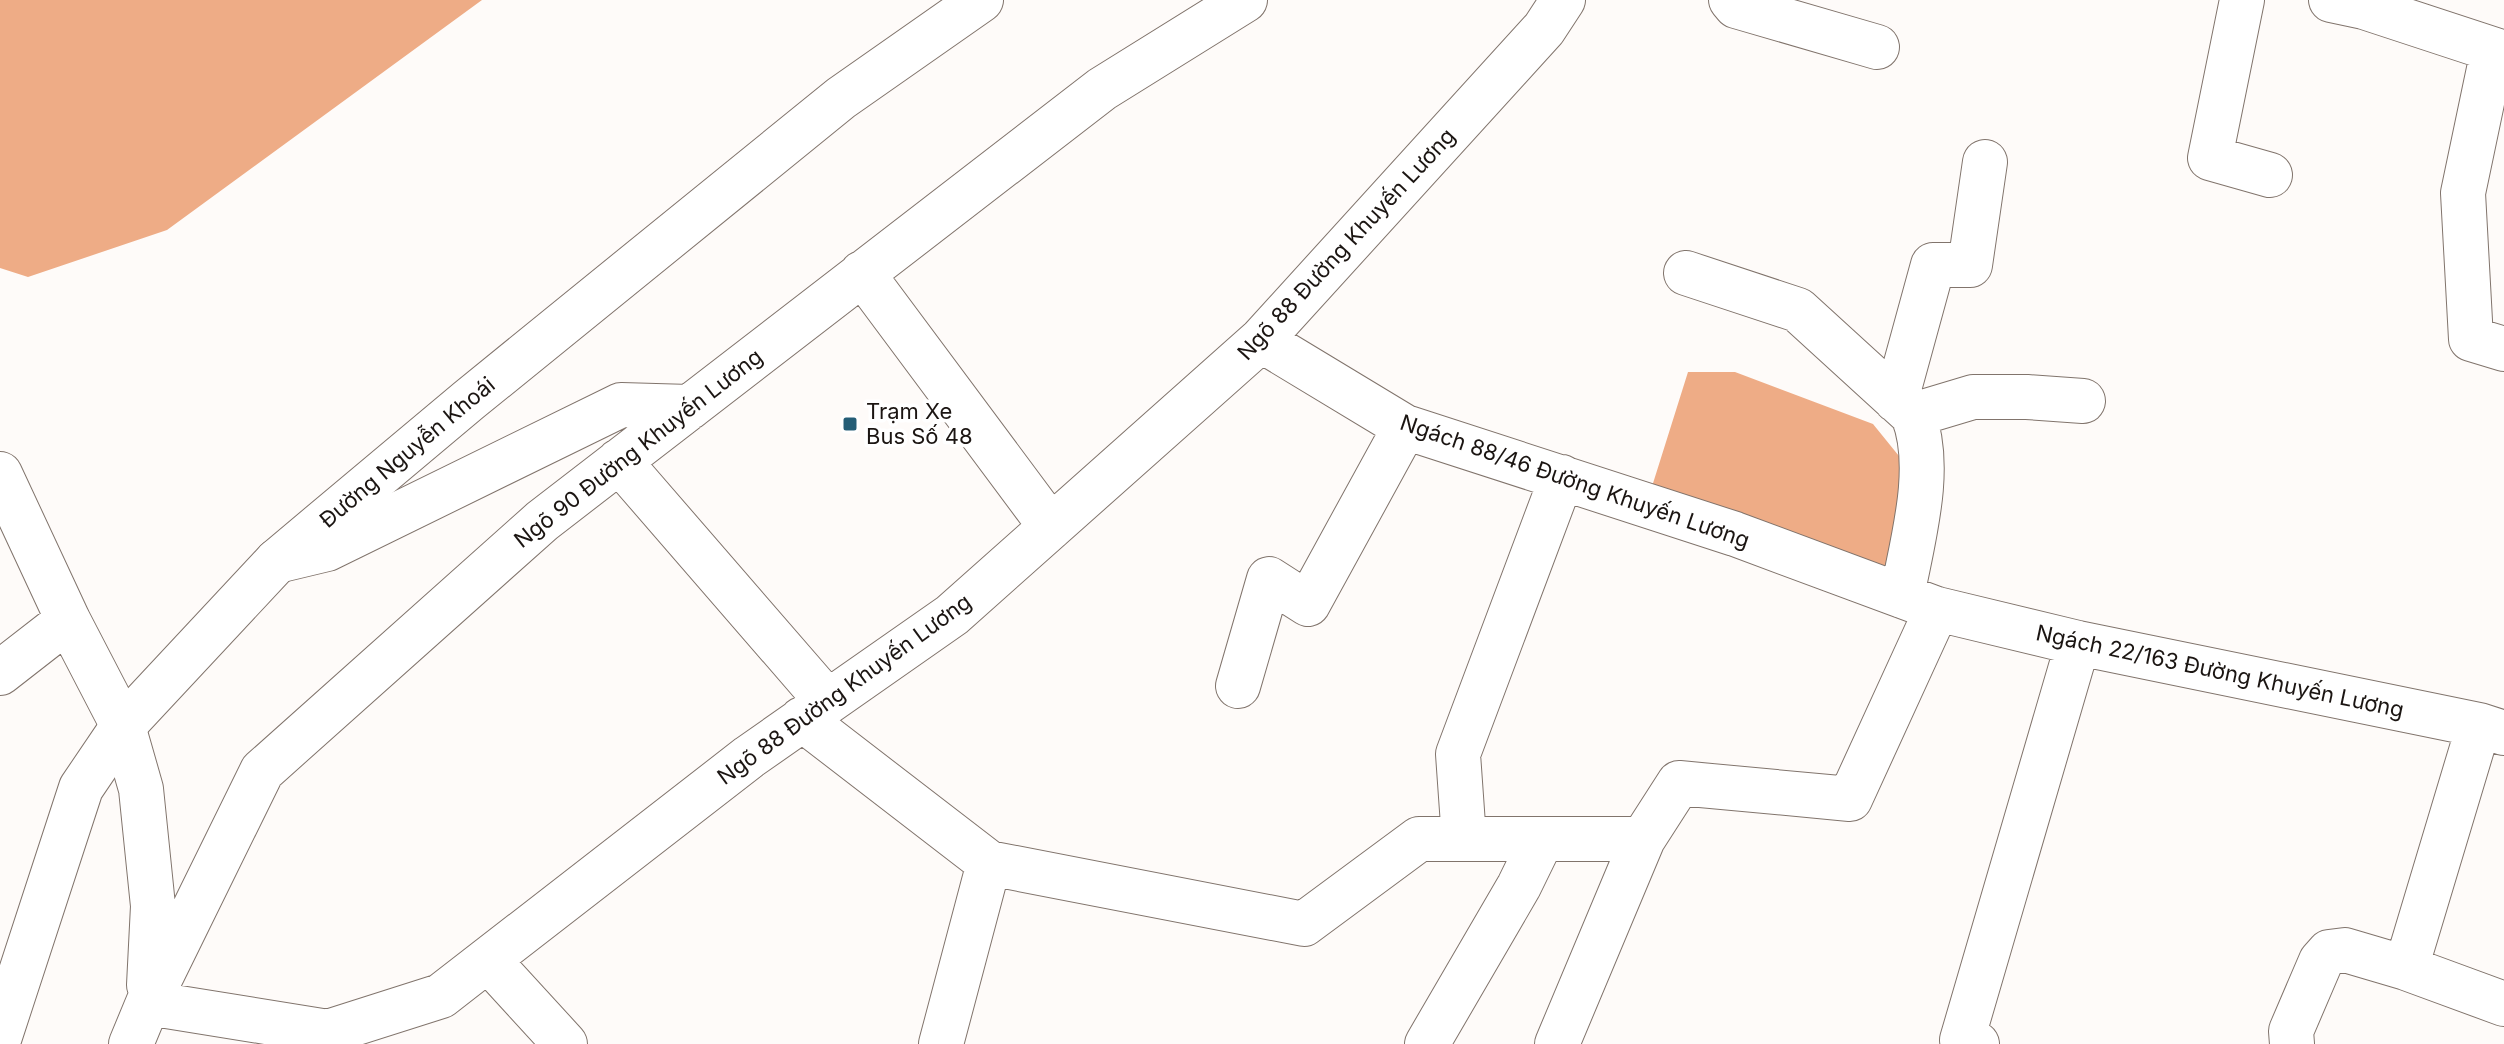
<svg xmlns="http://www.w3.org/2000/svg" width="2504" height="1044" font-family="Inter,sans-serif">
  <rect width="100%" height="100%" fill="#fefbf9"/>
  <!-- water -->
  <path fill="#eeac86" d="M 0,0 L 482,0 L 167,230 L 28,277 L 0,268 Z
    M 1688,372 L 1735,372 L 1873,424 L 1903,461 L 1890,569 L 1649,496 Z"/>
  <g fill="none" stroke-linecap="round" stroke-linejoin="round">
    <defs>
      <path id="minor" d="M 1731,0 L 1736,6 L 1877,47
        M 2242,0 L 2210,158 L 2270,175
        M 2331,0 L 2364,7 L 2504,53
        M 2493,50 L 2463,193 L 2471,339 L 2504,349
        M 862,273 L 1051,527
        M 1686,273 L 1798,310 L 1913,415 C 1934,468 1912,542 1902,596
        M 1261,340 L 1405,427 L 1735,534 L 1937,609 L 2078,643 L 2479,725 L 2504,733
        M 1896,400 L 1933,265 L 1970,265 L 1985,162
        M 1913,415 L 1973,397 L 2027,397 L 2083,401
        M 619,461 L 827,701
        M 0,474 L 68,620 L 123,726 L 141,789 L 153,906 L 149,985
        M 277,561 L 327,549 L 621,405 L 690,407
        M 0,673 L 68,620
        M 1238,686 L 1269,579 L 1308,604 L 1405,427
        M 802,719 L 989,863 L 1304,924 L 1419,839 L 1643,839
        M 1464,839 L 1458,754 L 1562,477
        M 488,960 L 565,1044
        M 2406,968 L 2504,1004
        M 148,1003 L 328,1032 L 441,996 L 749,757 L 952,615 L 1261,340 L 1544,29 L 1563,0
        M 131,1044 L 148,1003 L 262,771 L 542,521 L 1102,89 L 1245,0
        M 941,1044 L 989,863
        M 1427,1044 L 1519,886 L 1542,839
        M 1557,1044 L 1643,839 L 1679,783 L 1850,799 L 1937,609
        M 1977,1044 L 1962,1040 L 2078,643
        M 2292,1044 L 2291,1031 L 2321,961 L 2329,952 L 2345,950 L 2406,968 L 2479,725"/>
      <path id="major" d="M 0,1036 L 81,788 L 123,726 L 277,561 L 469,400 L 841,98 L 981,0"/>
    </defs>
    <!-- minor casing -->
    <use href="#minor" stroke="#81746c" stroke-width="46"/>
    <!-- major casing -->
    <use href="#major" stroke="#81746c" stroke-width="46"/>
    <!-- minor -->
    <use href="#minor" stroke="#fff" stroke-width="44"/>
    <!-- major -->
    <use href="#major" stroke="#fff" stroke-width="44"/>
  </g>
  <!-- markers -->
  <rect fill="#245d76" stroke="#fff" stroke-width="3" x="842" y="416" width="16" height="16" rx="4"/>
  <g text-anchor="middle" dominant-baseline="central" stroke-width="7" stroke-linejoin="round" paint-order="stroke">
    <!-- street labels -->
    <g font-size="22" fill="#1b1512" stroke="#fff">
      <text transform="translate(1346 244) rotate(-47)">Ngõ 88 Đường Khuyến Lương</text>
      <text transform="translate(638 448) rotate(-38)">Ngõ 90 Đường Khuyến Lương</text>
      <text transform="translate(407 452) rotate(-40)">Đường Nguyễn Khoái</text>
      <text transform="translate(1575 481) rotate(19)">Ngách 88/46 Đường Khuyến Lương</text>
      <text transform="translate(2220 671) rotate(12)">Ngách 22/163 Đường Khuyến Lương</text>
      <text transform="translate(844 689) rotate(-36)">Ngõ 88 Đường Khuyến Lương</text>
    </g>
    <!-- poi labels -->
    <g font-size="22" fill="#1b1512" stroke="#fff" text-anchor="start">
      <text x="866" y="411">Trạm Xe<tspan x="866" dy="25">Bus Số 48</tspan></text>
    </g>
  </g>
</svg>
